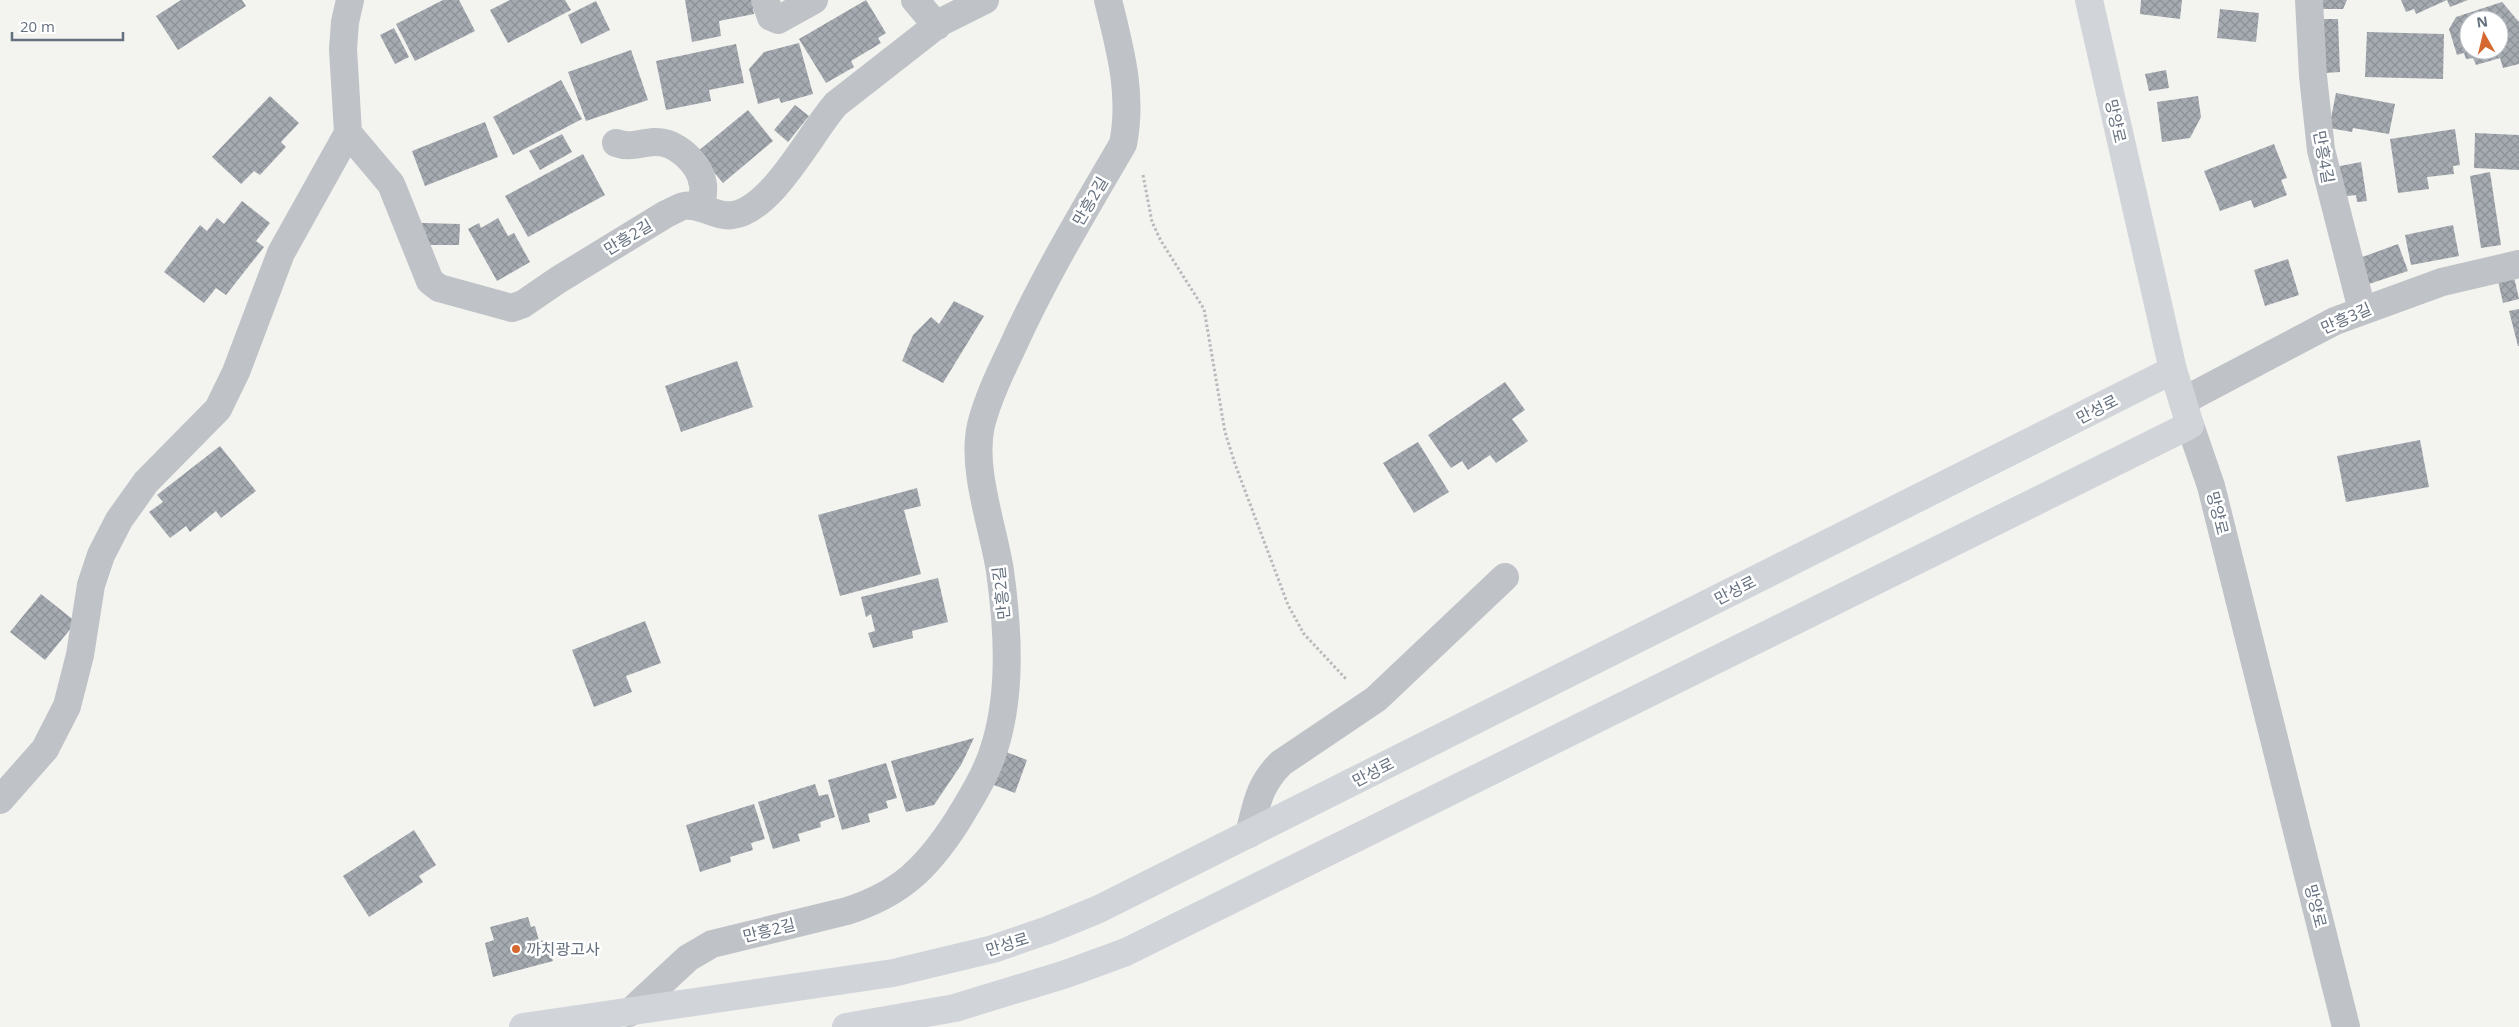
<svg xmlns="http://www.w3.org/2000/svg" width="2519" height="1027" font-family="'Open Sans','Noto Sans KR',sans-serif">
  <defs>
    <pattern id="building-cross-hatch" width="8" height="8" patternUnits="userSpaceOnUse" patternTransform="scale(1.25)"><rect width="8" height="8" fill="#a6abb2"/><path d="M0 0l8 8M0 8l8-8" fill="none" stroke="#8b9096"/></pattern>
  </defs>
  <rect width="100%" height="100%" fill="#f3f4f0"/>
  <!-- building -->
  <path fill="url(#building-cross-hatch)" fill-rule="evenodd" d="M 181,0 L 242,0 L 246,6 L 178,50 L 156,16 Z
    M 443,0 L 459,0 L 475,31 L 415,61 L 396,24 Z
    M 510,0 L 565,0 L 571,10 L 508,43 L 490,10 Z
    M 685,0 L 752,0 L 754,14 L 719,21 L 721,36 L 692,42 Z
    M 866,0 L 886,33 L 878,38 L 881,43 L 851,61 L 854,67 L 826,83 L 799,39 Z
    M 2141,0 L 2182,0 L 2180,19 L 2140,14 Z
    M 2320,0 L 2347,0 L 2343,9 L 2321,9 Z
    M 2401,0 L 2468,0 L 2450,7 L 2447,0 L 2416,14 L 2414,9 L 2406,12 Z
    M 596,1 L 610,30 L 581,44 L 568,15 Z
    M 2502,2 L 2519,22 L 2519,64 L 2503,68 L 2500,58 L 2476,65 L 2473,58 L 2466,59 L 2464,53 L 2457,55 L 2449,29 L 2456,17 ZM 2469,20 L 2499,20 L 2499,50 L 2469,50 Z
    M 2220,9 L 2259,13 L 2256,42 L 2217,38 Z
    M 2323,19 L 2338,19 L 2340,72 L 2325,73 Z
    M 394,28 L 409,57 L 395,64 L 380,35 Z
    M 2367,32 L 2444,34 L 2443,79 L 2365,77 Z
    M 799,43 L 813,94 L 781,103 L 779,98 L 758,104 L 749,69 L 764,52 Z
    M 736,44 L 744,83 L 709,90 L 711,101 L 666,110 L 656,61 Z
    M 631,50 L 648,100 L 586,121 L 568,72 Z
    M 2166,70 L 2169,88 L 2149,91 L 2145,74 Z
    M 561,80 L 582,119 L 513,155 L 493,117 Z
    M 2336,93 L 2395,104 L 2389,134 L 2353,128 L 2352,132 L 2329,128 Z
    M 270,96 L 299,123 L 281,142 L 286,147 L 260,175 L 254,171 L 241,184 L 212,157 Z
    M 2198,96 L 2201,117 L 2190,138 L 2162,142 L 2157,102 Z
    M 795,105 L 809,116 L 788,142 L 774,130 Z
    M 748,110 L 773,141 L 723,183 L 697,152 Z
    M 485,122 L 498,157 L 425,186 L 412,151 Z
    M 2455,129 L 2460,165 L 2453,166 L 2454,174 L 2427,177 L 2429,189 L 2398,193 L 2390,139 Z
    M 2475,133 L 2519,135 L 2519,170 L 2474,168 Z
    M 562,134 L 572,152 L 540,170 L 529,151 Z
    M 2274,144 L 2287,178 L 2281,180 L 2287,195 L 2254,208 L 2251,200 L 2220,211 L 2204,171 Z
    M 583,154 L 605,195 L 528,237 L 505,196 Z
    M 2361,162 L 2367,201 L 2357,202 L 2356,195 L 2340,197 L 2335,167 Z
    M 2490,172 L 2501,245 L 2481,248 L 2470,176 Z
    M 242,201 L 270,223 L 256,241 L 264,247 L 226,295 L 216,288 L 204,303 L 164,272 L 200,225 L 207,231 L 217,218 L 224,224 Z
    M 498,218 L 508,236 L 514,233 L 530,262 L 497,281 L 468,229 L 479,223 L 481,228 Z
    M 422,223 L 460,224 L 459,245 L 422,245 Z
    M 2453,225 L 2459,256 L 2411,265 L 2405,235 Z
    M 2398,244 L 2408,271 L 2366,285 L 2357,259 Z
    M 2288,259 L 2299,295 L 2265,306 L 2254,270 Z
    M 2514,277 L 2519,299 L 2503,303 L 2498,281 Z
    M 954,301 L 984,316 L 943,383 L 902,361 L 913,335 L 931,317 L 939,324 Z
    M 2519,309 L 2519,346 L 2518,346 L 2509,311 Z
    M 737,361 L 753,407 L 681,432 L 665,386 Z
    M 1505,382 L 1525,410 L 1512,419 L 1528,441 L 1496,463 L 1490,455 L 1468,470 L 1462,461 L 1451,468 L 1428,435 Z
    M 2420,440 L 2429,487 L 2346,502 L 2337,456 Z
    M 1418,442 L 1449,492 L 1414,513 L 1383,463 Z
    M 220,446 L 256,491 L 221,518 L 216,511 L 190,532 L 186,526 L 170,538 L 149,512 L 163,502 L 157,495 Z
    M 917,488 L 921,506 L 904,510 L 921,574 L 840,596 L 818,515 Z
    M 938,578 L 948,622 L 912,631 L 913,638 L 873,648 L 868,633 L 875,631 L 871,614 L 866,617 L 861,597 Z
    M 41,594 L 76,622 L 45,660 L 10,632 Z
    M 645,621 L 661,663 L 626,676 L 632,692 L 594,707 L 572,650 Z
    M 974,738 L 961,765 L 934,805 L 906,812 L 891,761 Z
    M 1006,752 L 1027,760 L 1015,793 L 994,785 Z
    M 886,763 L 897,798 L 886,801 L 888,808 L 868,814 L 870,822 L 842,830 L 828,780 Z
    M 815,784 L 819,796 L 828,794 L 835,817 L 820,822 L 821,827 L 798,834 L 800,841 L 773,849 L 758,802 Z
    M 754,804 L 765,839 L 751,843 L 753,850 L 730,857 L 731,862 L 700,872 L 686,825 Z
    M 414,830 L 436,865 L 419,876 L 423,882 L 369,917 L 343,876 Z
    M 528,917 L 531,927 L 535,926 L 539,941 L 547,940 L 553,961 L 493,977 L 485,943 L 494,940 L 490,927 Z"/>
  <g fill="none" stroke-linecap="round" stroke-linejoin="round">
    <!-- path -->
    <path stroke="#b7b9bc" stroke-width="3" stroke-dasharray="2.5 2.5" stroke-linecap="butt" d="M 1143,175 L 1152,222 L 1161,241 L 1204,309 L 1225,432 L 1235,464 L 1288,605 L 1304,634 L 1347,680"/>
    <!-- minor -->
    <path stroke="#bfc2c6" stroke-width="28" d="M 765,0 L 771,17 L 778,20 L 814,0
      M 915,0 L 937,26
      M 2309,0 L 2313,76 L 2321,150 L 2362,310
      M 348,133 L 391,184 L 430,281 L 439,288 L 512,308 L 523,304 L 558,280 L 666,214 C 672,212 678,207 684,206 C 701,203 716,218 733,215 C 773,209 811,132 836,104 L 941,22 L 985,0
      M 616,143 C 630,148 639,143 654,142 C 676,141 700,163 703,185 C 704,192 702,201 701,208
      M 2183,401 L 2335,321 L 2442,282 L 2519,264
      M 2190,425 L 2211,486 L 2346,1027
      M 0,800 L 45,749 L 67,706 L 80,655 L 91,585 L 101,555 L 119,520 L 146,482 L 218,409 L 236,372 L 281,253 L 348,133 L 343,49 L 345,22 L 350,0
      M 1249,834 C 1257,804 1258,786 1281,763 L 1376,699 L 1505,577
      M 629,1013 L 688,958 L 712,944 L 847,911 C 900,894 926,869 956,823 C 970,800 986,775 994,749 C 1012,693 1008,629 1000,571 C 993,526 971,469 981,425 C 988,398 1000,373 1012,348 C 1044,277 1084,211 1123,144 C 1133,94 1120,49 1108,0"/>
    <!-- major -->
    <path stroke="#d1d4d9" stroke-width="28" d="M 523,1027 L 893,973 L 993,949 L 1048,930 L 1099,909 L 2173,370
      M 846,1027 L 955,1008 L 1066,974 L 1126,952 L 2190,425 L 2173,370 L 2089,0"/>
  </g>
  <!-- markers -->
  <circle fill="#d4682f" stroke="#fff" stroke-width="2" cx="516" cy="949" r="5"/>
  <g text-anchor="middle" dominant-baseline="central" stroke-width="5" stroke-linejoin="round" paint-order="stroke">
    <!-- street labels -->
    <g font-size="16" fill="#65707f" stroke="#fff">
      <text transform="translate(2116 121) rotate(77)">망양로</text>
      <text transform="translate(2324 157) rotate(80)">만흥4길</text>
      <text transform="translate(1090 201) rotate(-60)">만흥2길</text>
      <text transform="translate(628 237) rotate(-31)">만흥2길</text>
      <text transform="translate(2346 318) rotate(-24)">만흥3길</text>
      <text transform="translate(2097 409) rotate(-27)">만성로</text>
      <text transform="translate(2218 513) rotate(76)">망양로</text>
      <text transform="translate(1735 590) rotate(-27)">만성로</text>
      <text transform="translate(1001 593) rotate(-96)">만흥2길</text>
      <text transform="translate(1373 772) rotate(-27)">만성로</text>
      <text transform="translate(2316 906) rotate(76)">망양로</text>
      <text transform="translate(769 930) rotate(-14)">만흥2길</text>
      <text transform="translate(1007 944) rotate(-17)">만성로</text>
    </g>
    <!-- poi labels -->
    <g font-size="16" fill="#65707f" stroke="#fff" text-anchor="start">
      <text x="526" y="949">까치광고사</text>
    </g>
  </g>
  <!-- north arrow -->
  <g transform="translate(2484 35) rotate(352)"><circle r="24" fill="#ffffff" stroke="#c1c6cc"/>
  <path d="M0-4L9 19L0 12L-9 19Z" fill="#d4682f"/>
  <text y="-8" font-size="14" font-weight="bold" text-anchor="middle" fill="#65707f">N</text>
  </g>
  <!-- scale -->
  <path d="M12 32v8h111v-8" fill="none" stroke="#65707f" stroke-width="2.5"/>
  <text x="20" y="32" font-size="15" fill="#65707f" stroke="#ffffff" stroke-width="4" paint-order="stroke">20 m</text>
</svg>
